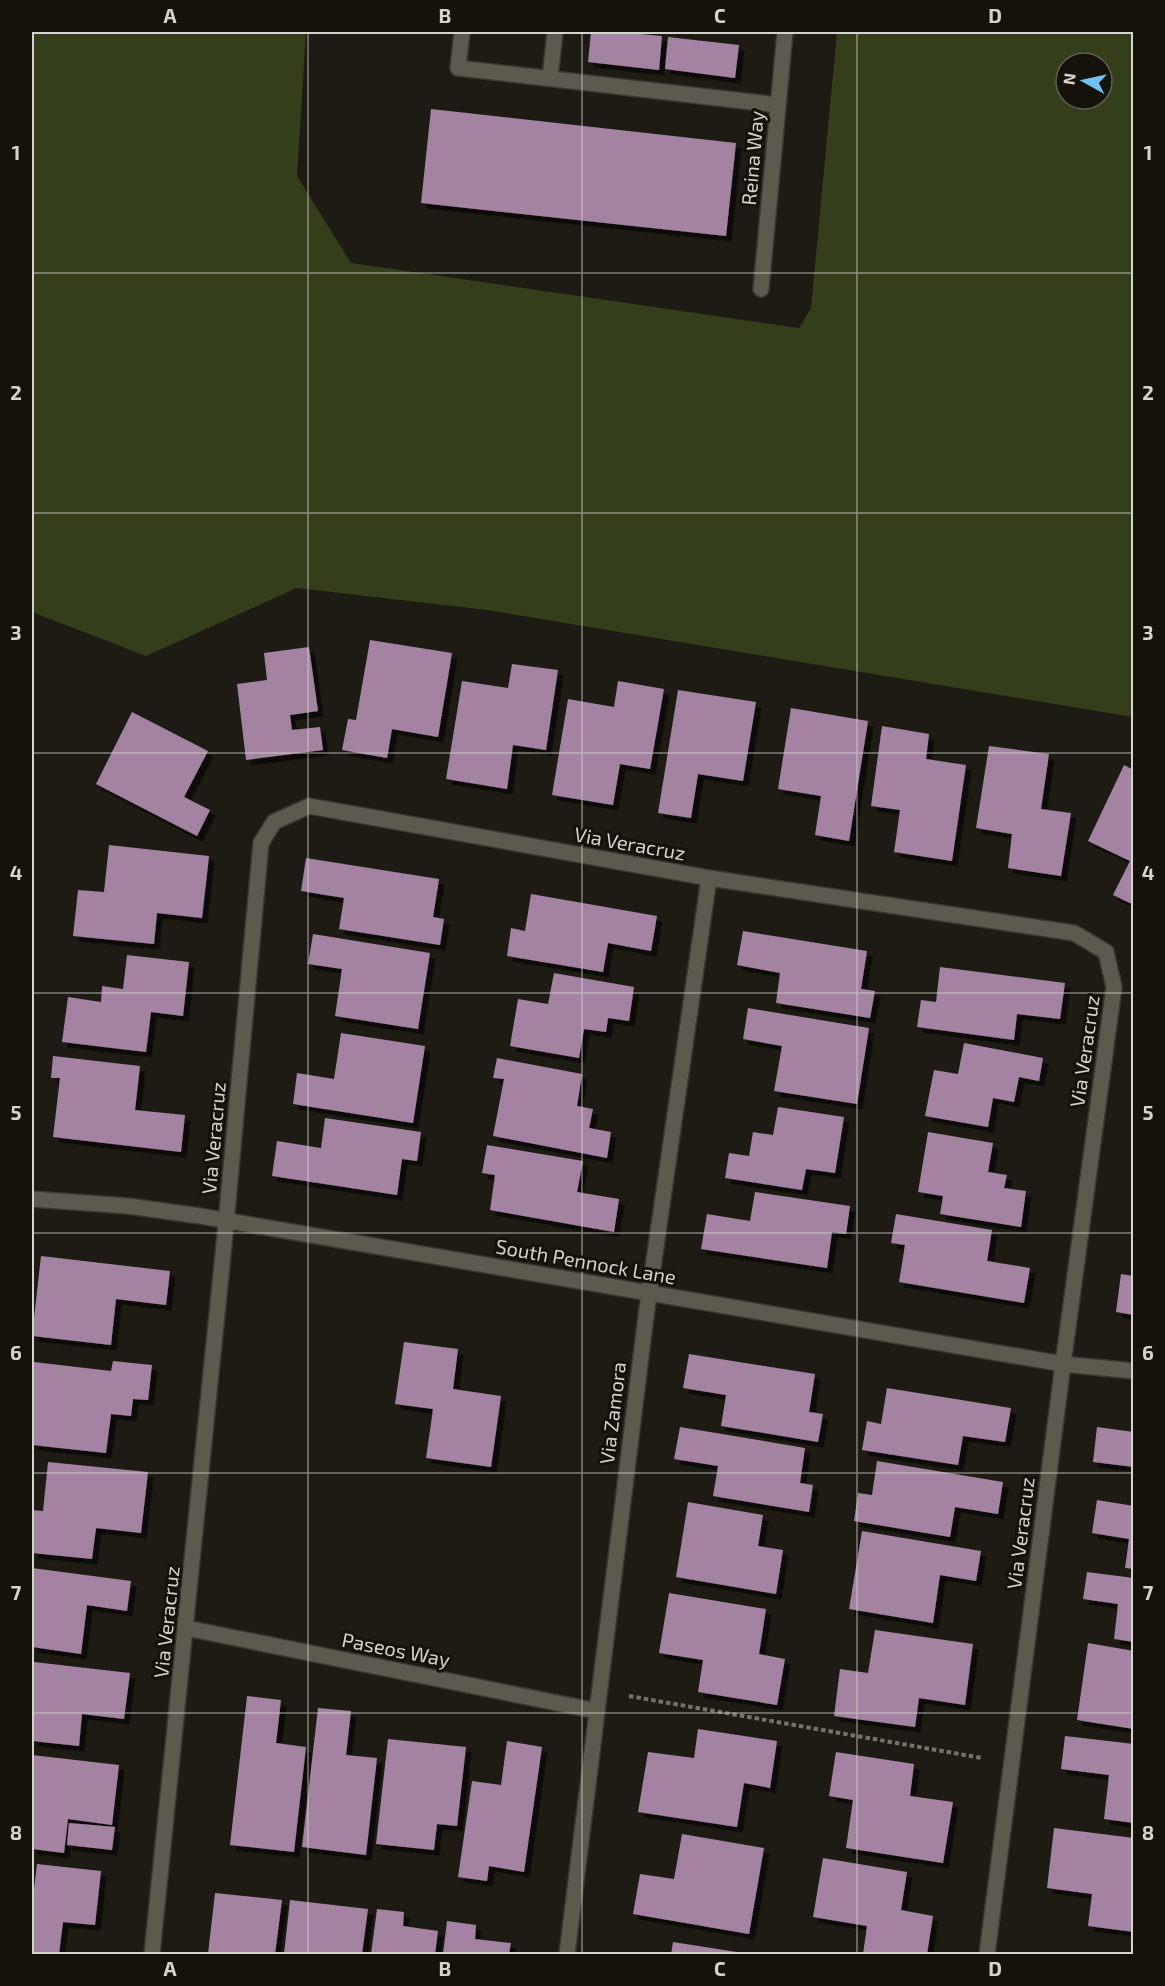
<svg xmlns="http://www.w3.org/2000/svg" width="1165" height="1986" font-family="'Exo 2',sans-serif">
  <defs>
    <filter id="shadow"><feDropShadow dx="5.5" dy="5.5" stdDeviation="0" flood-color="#0009"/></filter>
  </defs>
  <rect width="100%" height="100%" fill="#1d1b13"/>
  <!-- green -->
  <path fill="#353e1a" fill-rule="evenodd" d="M 32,32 L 306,32 L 297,176 L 351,263 L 799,328 L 811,308 L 837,32 L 1133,32 L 1133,717 L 487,610 L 297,588 L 146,656 L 32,612 ZM 1066,63 L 1102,63 L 1102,99 L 1066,99 Z"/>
  <!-- building -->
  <path fill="#a382a2" filter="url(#shadow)" d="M 591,32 L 619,32 L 662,36 L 659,70 L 588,62 Z
    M 668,37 L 739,45 L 735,78 L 665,69 Z
    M 431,109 L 736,143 L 726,236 L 421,203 Z
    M 370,640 L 452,653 L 438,737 L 392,729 L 387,758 L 342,750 L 348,719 L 356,720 Z
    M 309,647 L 318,711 L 290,715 L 292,730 L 320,727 L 323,750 L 246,760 L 237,684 L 267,680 L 264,653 Z
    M 512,664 L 558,670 L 546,750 L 513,745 L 507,789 L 446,779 L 462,681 L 508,688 Z
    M 618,681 L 664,689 L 650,769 L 620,764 L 613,805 L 552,795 L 568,699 L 614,707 Z
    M 678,690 L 756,702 L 743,781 L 698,774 L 691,818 L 658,813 Z
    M 791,708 L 868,721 L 849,841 L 815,835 L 821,796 L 778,789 Z
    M 132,712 L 208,751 L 184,797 L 210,810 L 197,836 L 96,784 Z
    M 882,726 L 929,734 L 926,759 L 966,765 L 952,861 L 894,852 L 900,810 L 871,806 Z
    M 989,746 L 1049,754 L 1041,809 L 1071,813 L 1061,876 L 1008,868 L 1012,834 L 976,828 Z
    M 1124,765 L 1134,770 L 1134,905 L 1113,895 L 1130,861 L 1088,841 Z
    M 109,845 L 209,856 L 202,918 L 157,913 L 154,944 L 73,936 L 78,890 L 104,892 Z
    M 306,858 L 439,879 L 433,917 L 444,919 L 440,945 L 339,929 L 344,898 L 301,891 Z
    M 531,894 L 657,916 L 651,951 L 608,943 L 603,972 L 507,956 L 511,928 L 525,931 Z
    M 743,931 L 867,951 L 861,989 L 875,991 L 870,1018 L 776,1003 L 780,973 L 737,965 Z
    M 313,934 L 430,953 L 418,1029 L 335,1016 L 342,969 L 308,964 Z
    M 127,955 L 189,962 L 183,1016 L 151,1012 L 146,1052 L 62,1042 L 68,997 L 101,1002 L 102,986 L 123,989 Z
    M 940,967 L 1065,983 L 1060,1019 L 1017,1014 L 1014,1040 L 917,1027 L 921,1000 L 936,1002 Z
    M 554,973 L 634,987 L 629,1021 L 608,1018 L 606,1032 L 584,1029 L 579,1058 L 510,1046 L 518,999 L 548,1004 Z
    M 748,1008 L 869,1028 L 857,1104 L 774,1091 L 782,1046 L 743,1039 Z
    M 341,1033 L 425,1046 L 413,1123 L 293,1104 L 297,1073 L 334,1079 Z
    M 964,1043 L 1043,1058 L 1039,1081 L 1019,1077 L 1014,1102 L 993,1098 L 988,1127 L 925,1116 L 934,1070 L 958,1074 Z
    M 53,1056 L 140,1066 L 135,1110 L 185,1115 L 181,1152 L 53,1137 L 60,1078 L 51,1078 Z
    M 497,1058 L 582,1074 L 577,1106 L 593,1109 L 589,1128 L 611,1132 L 607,1158 L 493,1136 L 504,1079 L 493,1078 Z
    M 778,1107 L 844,1117 L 835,1173 L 806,1169 L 802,1190 L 725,1178 L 729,1153 L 749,1156 L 753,1132 L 773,1135 Z
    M 325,1118 L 421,1132 L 417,1161 L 402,1159 L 397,1195 L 272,1176 L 277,1141 L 321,1148 Z
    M 928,1132 L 993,1143 L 988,1172 L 1007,1175 L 1004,1188 L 1026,1191 L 1021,1227 L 940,1214 L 943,1196 L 918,1192 Z
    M 487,1145 L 583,1161 L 577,1192 L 619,1199 L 614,1232 L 490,1210 L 495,1175 L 482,1173 Z
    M 755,1192 L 850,1206 L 846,1234 L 832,1232 L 827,1268 L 701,1249 L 707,1214 L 750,1221 Z
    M 896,1214 L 992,1230 L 987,1261 L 1030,1268 L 1024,1303 L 899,1282 L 905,1245 L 891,1243 Z
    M 41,1256 L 170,1271 L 166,1305 L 116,1299 L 111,1345 L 32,1336 Z
    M 1121,1274 L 1134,1276 L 1134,1315 L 1116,1312 Z
    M 404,1342 L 458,1349 L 453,1389 L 501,1396 L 491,1467 L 426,1458 L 433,1409 L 395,1404 Z
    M 689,1354 L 815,1374 L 809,1412 L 823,1414 L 818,1442 L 721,1426 L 726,1395 L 683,1388 Z
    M 113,1361 L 152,1365 L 148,1400 L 133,1399 L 131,1416 L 111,1414 L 106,1453 L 32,1445 L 32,1383 L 34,1362 L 111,1371 Z
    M 887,1388 L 1011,1408 L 1005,1442 L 963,1436 L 958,1465 L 862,1450 L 867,1421 L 881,1424 Z
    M 680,1427 L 805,1448 L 800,1483 L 813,1485 L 809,1512 L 713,1496 L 718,1466 L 674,1459 Z
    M 1097,1427 L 1134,1432 L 1134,1467 L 1093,1462 Z
    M 877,1461 L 1003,1482 L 998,1514 L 955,1507 L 950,1537 L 854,1521 L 858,1493 L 872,1495 Z
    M 48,1462 L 148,1472 L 141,1533 L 96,1528 L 92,1559 L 32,1553 L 32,1510 L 43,1511 Z
    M 1097,1500 L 1134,1506 L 1134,1569 L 1125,1568 L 1129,1539 L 1092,1533 Z
    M 688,1502 L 763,1515 L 758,1546 L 783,1550 L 776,1594 L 676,1577 Z
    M 862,1531 L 981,1551 L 976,1581 L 940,1575 L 933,1623 L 849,1609 Z
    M 32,1568 L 131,1581 L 127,1611 L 87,1605 L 81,1654 L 32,1647 Z
    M 1087,1572 L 1134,1578 L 1134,1642 L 1114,1639 L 1118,1604 L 1083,1599 Z
    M 669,1593 L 766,1609 L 759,1654 L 785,1659 L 777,1705 L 698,1692 L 703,1660 L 659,1653 Z
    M 875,1630 L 973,1644 L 965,1705 L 919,1698 L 915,1727 L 834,1716 L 840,1669 L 868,1673 Z
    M 1088,1643 L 1134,1651 L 1134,1729 L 1077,1720 Z
    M 34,1662 L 130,1673 L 124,1719 L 82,1714 L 79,1746 L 32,1741 L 32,1681 Z
    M 247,1696 L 281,1700 L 276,1743 L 306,1747 L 294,1852 L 230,1845 Z
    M 318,1708 L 351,1711 L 346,1755 L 377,1758 L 366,1855 L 302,1847 Z
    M 698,1729 L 777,1741 L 770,1788 L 744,1783 L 737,1827 L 638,1812 L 648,1752 L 694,1758 Z
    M 1065,1736 L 1134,1744 L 1134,1823 L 1104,1819 L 1109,1775 L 1061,1769 Z
    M 388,1739 L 466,1747 L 457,1826 L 437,1824 L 434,1850 L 376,1844 Z
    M 507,1741 L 542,1747 L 524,1872 L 489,1866 L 487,1881 L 458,1877 L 472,1781 L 501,1785 Z
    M 836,1752 L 914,1764 L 910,1796 L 953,1802 L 943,1863 L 846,1848 L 853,1800 L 829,1796 Z
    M 32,1755 L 119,1765 L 112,1825 L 68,1819 L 64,1853 L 32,1849 Z
    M 69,1823 L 115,1827 L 112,1850 L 67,1845 Z
    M 1054,1828 L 1134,1838 L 1134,1932 L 1088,1926 L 1092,1894 L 1047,1888 Z
    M 682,1834 L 764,1848 L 749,1934 L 633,1914 L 640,1874 L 674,1879 Z
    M 823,1858 L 907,1872 L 901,1910 L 933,1916 L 927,1954 L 863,1954 L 867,1926 L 813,1917 Z
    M 37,1864 L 101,1871 L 95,1925 L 63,1922 L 59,1954 L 32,1954 L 32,1896 L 33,1897 Z
    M 215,1893 L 282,1900 L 275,1954 L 208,1954 Z
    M 290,1900 L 368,1909 L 362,1954 L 284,1954 Z
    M 377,1909 L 404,1912 L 403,1926 L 438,1931 L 435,1954 L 371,1954 Z
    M 447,1921 L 476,1925 L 475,1939 L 511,1943 L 509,1954 L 443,1954 Z
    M 673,1942 L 743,1953 L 743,1954 L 671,1954 Z"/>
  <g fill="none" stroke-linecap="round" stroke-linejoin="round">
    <defs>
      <path id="minor" d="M 462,32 L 458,68 L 778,105
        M 550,78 L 555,32
        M 761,289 L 785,32
        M 32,1199 L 128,1206 L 200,1216 L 1063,1364 L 1134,1371
        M 186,1628 L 597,1711
        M 152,1954 L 224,1245 L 261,843 L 274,822 L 309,806 L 709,878 L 1074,933 L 1106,952 L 1114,987 L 1063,1364 L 987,1954
        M 567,1954 L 646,1316 L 709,878"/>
    </defs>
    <!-- minor casing -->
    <use href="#minor" stroke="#393733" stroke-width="18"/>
    <!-- path -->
    <path stroke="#73726b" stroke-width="4" stroke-dasharray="4.5 3" stroke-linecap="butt" d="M 629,1696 L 982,1758"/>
    <!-- minor -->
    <use href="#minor" stroke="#5c594f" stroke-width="15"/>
  </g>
  <!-- grid -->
  <path fill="none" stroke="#d4d3cd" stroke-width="1.5" stroke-opacity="0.55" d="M 308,32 L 308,1954M 582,32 L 582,1954M 857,32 L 857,1954M 32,273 L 1134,273M 32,513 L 1134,513M 32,753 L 1134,753M 32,993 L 1134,993M 32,1233 L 1134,1233M 32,1473 L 1134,1473M 32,1713 L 1134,1713"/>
  <g text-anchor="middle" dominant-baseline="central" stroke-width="6" stroke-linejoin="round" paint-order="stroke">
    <!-- street labels -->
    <g font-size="20" fill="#d4d3cd" stroke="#14120a">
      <text transform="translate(752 158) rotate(-85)">Reina Way</text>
      <text transform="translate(630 843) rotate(10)">Via Veracruz</text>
      <text transform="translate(1084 1051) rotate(-82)">Via Veracruz</text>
      <text transform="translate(213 1138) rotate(-85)">Via Veracruz</text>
      <text transform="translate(586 1261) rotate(10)">South Pennock Lane</text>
      <text transform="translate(612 1413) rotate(-83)">Via Zamora</text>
      <text transform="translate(1020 1533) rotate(-83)">Via Veracruz</text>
      <text transform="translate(166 1622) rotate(-84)">Via Veracruz</text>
      <text transform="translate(396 1649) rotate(11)">Paseos Way</text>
    </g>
  </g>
  <!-- border -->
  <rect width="1165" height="1986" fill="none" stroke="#14120a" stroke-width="66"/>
  <!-- north arrow -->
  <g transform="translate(1084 81) rotate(278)"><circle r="28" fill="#14120a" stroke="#615f58" stroke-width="1.5"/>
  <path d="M0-4.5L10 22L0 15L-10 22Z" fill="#70c1f4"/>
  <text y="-9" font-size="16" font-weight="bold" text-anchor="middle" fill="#d4d3cd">N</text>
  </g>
  <rect x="33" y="33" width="1099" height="1920" fill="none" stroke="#d4d3cd" stroke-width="2"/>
  <g font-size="20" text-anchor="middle" font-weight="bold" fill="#d4d3cd">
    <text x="170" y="23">A</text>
    <text x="445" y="23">B</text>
    <text x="720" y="23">C</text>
    <text x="995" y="23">D</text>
    <text x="16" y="160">1</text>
    <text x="1148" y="160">1</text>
    <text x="16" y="400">2</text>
    <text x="1148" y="400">2</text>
    <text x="16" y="640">3</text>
    <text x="1148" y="640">3</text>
    <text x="16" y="880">4</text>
    <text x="1148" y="880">4</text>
    <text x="16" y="1120">5</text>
    <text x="1148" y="1120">5</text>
    <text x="16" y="1360">6</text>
    <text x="1148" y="1360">6</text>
    <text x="16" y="1600">7</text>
    <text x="1148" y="1600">7</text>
    <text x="16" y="1840">8</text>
    <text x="1148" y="1840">8</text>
    <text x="170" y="1976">A</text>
    <text x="445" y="1976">B</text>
    <text x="720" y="1976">C</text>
    <text x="995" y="1976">D</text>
  </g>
</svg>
